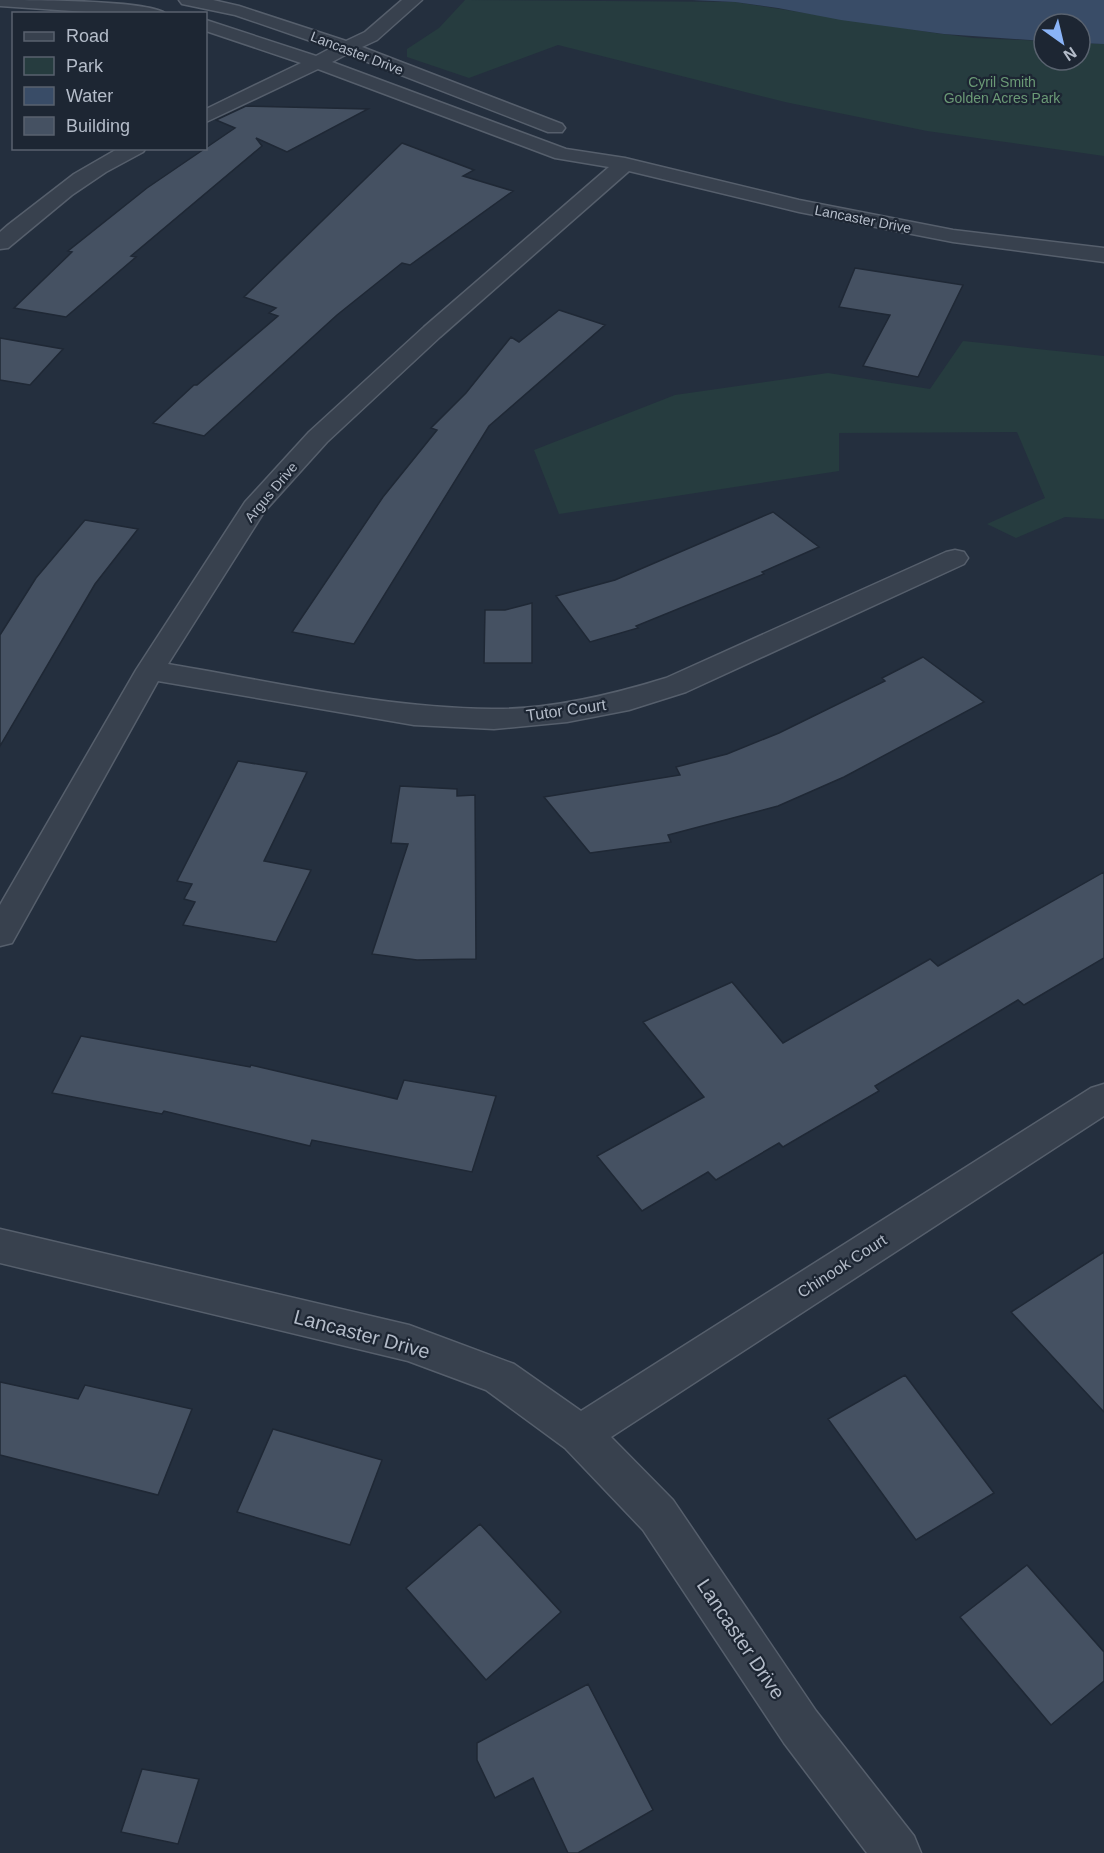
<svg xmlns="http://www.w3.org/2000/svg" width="1104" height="1853" font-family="Helvetica,sans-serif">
  <rect width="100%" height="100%" fill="#242f3e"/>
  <!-- green -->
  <path fill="#263c3f" d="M 465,0 L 735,2 L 935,33 L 974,38 L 1044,41 L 1044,60 L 1080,60 L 1080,43 L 1104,44 L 1104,156 L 927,131 L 785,102 L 558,45 L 469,78 L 407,57 L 407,49 L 439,28 Z
    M 963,341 L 1104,356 L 1104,519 L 1065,517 L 1016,538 L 987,524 L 1045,498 L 1017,432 L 839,433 L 839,471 L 559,514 L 534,450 L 675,395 L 828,373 L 930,389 Z"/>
  <!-- water -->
  <path fill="#394c67" d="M 692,0 L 1104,0 L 1104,44 L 1080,43 L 1080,24 L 1044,24 L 1044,41 L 944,34 L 841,20 L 778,8 L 735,2 Z"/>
  <!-- building -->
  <path fill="#455162" stroke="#1f2835" stroke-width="1.5" d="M 246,106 L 368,109 L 287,152 L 256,138 L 262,146 L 131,256 L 136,257 L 66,317 L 14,308 L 72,252 L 68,251 L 147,188 L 235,128 L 216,120 Z
    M 402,143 L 474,170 L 463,176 L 513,191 L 410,265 L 402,263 L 337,315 L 204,436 L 153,423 L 194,385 L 197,385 L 278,316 L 269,313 L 276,308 L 244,297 Z
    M 855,268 L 963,285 L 918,377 L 863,366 L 890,315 L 839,307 Z
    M 559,310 L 605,325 L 489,426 L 354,644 L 292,632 L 383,497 L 437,430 L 431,428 L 466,393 L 511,337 L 519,342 Z
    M 0,338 L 63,349 L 30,385 L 0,380 Z
    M 773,512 L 819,547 L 762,572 L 764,574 L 636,626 L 638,628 L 590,642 L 556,596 L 615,580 Z
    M 85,520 L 138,529 L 95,584 L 0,746 L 0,635 L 36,578 Z
    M 532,603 L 532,663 L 484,663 L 485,610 L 505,610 Z
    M 923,657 L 984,702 L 844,777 L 778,806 L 668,835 L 671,842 L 590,853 L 544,797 L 680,775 L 676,767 L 727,754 L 779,733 L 885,681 L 882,678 Z
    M 238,761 L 307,772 L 264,861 L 311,870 L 276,942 L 183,925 L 195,902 L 184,899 L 192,884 L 177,881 Z
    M 400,786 L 457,789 L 457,796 L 475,795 L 476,959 L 417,960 L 372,954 L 408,844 L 391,843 Z
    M 1104,872 L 1104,958 L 1024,1005 L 1018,1000 L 875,1086 L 879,1091 L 783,1147 L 779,1143 L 716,1180 L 708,1172 L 642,1211 L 597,1156 L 704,1097 L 643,1022 L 732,982 L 783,1043 L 930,959 L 938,966 Z
    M 81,1036 L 250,1067 L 251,1065 L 397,1099 L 404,1080 L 496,1096 L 472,1172 L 312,1140 L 310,1146 L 164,1111 L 162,1114 L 52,1093 Z
    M 1104,1252 L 1104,1412 L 1011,1312 Z
    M 905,1375 L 994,1493 L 916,1540 L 828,1419 Z
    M 0,1382 L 78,1399 L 85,1385 L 192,1409 L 158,1495 L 0,1455 Z
    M 273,1429 L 382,1460 L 350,1545 L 237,1512 Z
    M 480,1524 L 561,1612 L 486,1680 L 406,1588 Z
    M 1027,1565 L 1104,1652 L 1104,1681 L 1051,1725 L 960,1617 Z
    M 588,1684 L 653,1810 L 578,1853 L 568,1853 L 533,1778 L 495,1798 L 477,1760 L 477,1743 Z
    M 142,1769 L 199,1779 L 178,1844 L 121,1832 Z"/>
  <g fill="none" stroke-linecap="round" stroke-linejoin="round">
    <defs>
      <path id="minor" d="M 0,0 C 26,0 152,0 166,14 L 116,14 L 0,6 Z
        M 179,0 L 213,0 L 239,6 L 346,41 L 365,32 L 402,0 L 422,0 L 377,40 L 362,47 L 562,124 L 565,128 L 562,132 L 548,132 L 347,54 L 332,62 L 566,149 L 625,158 L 799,200 L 953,230 L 1104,248 L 1104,262 L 953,242 L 799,212 L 629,171 L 440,337 L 327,442 L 264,512 L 168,664 C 275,682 383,708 492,709 C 549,710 611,695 666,678 L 946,552 L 955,550 L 964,552 L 968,558 L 964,564 L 686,692 L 629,710 L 567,722 L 494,729 L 414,725 L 158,681 L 12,943 L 0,946 L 0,905 L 136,670 L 245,502 L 309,432 L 424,327 L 609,167 L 555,158 L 318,69 L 206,122 L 206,109 L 301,63 L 206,31 L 206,20 L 316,56 L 331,48 L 235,15 L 182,4 Z
        M 119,148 L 146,148 L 143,152 L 106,172 L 72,195 L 8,248 L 0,249 L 0,232 L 8,225 L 74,174 Z
        M 1104,1084 L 1104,1116 L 611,1437 L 673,1500 L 816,1711 L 914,1836 L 921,1853 L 867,1853 L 784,1743 L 643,1530 L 565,1448 L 486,1390 L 408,1361 L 0,1263 L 0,1229 L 409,1325 L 514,1364 L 581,1411 L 1091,1088 Z"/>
    </defs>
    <!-- minor casing -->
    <use href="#minor" stroke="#565f6c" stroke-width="3"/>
    <!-- minor -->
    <use href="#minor" fill="#38414e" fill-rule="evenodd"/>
  </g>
  <g text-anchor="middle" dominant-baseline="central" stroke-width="4.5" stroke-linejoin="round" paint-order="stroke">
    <!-- far-street labels -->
    <g font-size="14" fill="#b4bcc9" stroke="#1d2633">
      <text transform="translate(357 53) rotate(21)">Lancaster Drive</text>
      <text transform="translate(863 219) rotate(11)">Lancaster Drive</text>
      <text transform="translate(271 492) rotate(-50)">Argus Drive</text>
    </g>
    <!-- far-park labels -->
    <g font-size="14" fill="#6b9a76" stroke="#1d2633">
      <text x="1002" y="82">Cyril Smith<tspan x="1002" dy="16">Golden Acres Park</tspan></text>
    </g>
    <!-- street labels -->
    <g font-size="16" fill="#b4bcc9" stroke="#1d2633">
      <text transform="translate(566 710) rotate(-8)">Tutor Court</text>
      <text transform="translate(842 1266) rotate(-33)">Chinook Court</text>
    </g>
    <!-- near-street labels -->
    <g font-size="20" fill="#b4bcc9" stroke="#1d2633">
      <text transform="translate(362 1334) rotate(15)">Lancaster Drive</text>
      <text transform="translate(741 1639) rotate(56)">Lancaster Drive</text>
    </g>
  </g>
  <!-- legend -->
  <rect x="12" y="12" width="195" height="138" fill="#1d2633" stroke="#59626f" stroke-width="1.5"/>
  <rect x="24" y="32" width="30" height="9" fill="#38414e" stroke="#59626f" stroke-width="1.5"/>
  <text x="66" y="42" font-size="18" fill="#b4bcc9">Road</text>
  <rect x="24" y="57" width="30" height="18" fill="#263c3f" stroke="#59626f" stroke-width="1.5"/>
  <text x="66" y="72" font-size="18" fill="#b4bcc9">Park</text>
  <rect x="24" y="87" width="30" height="18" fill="#394c67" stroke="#59626f" stroke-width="1.5"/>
  <text x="66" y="102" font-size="18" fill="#b4bcc9">Water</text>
  <rect x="24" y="117" width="30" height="18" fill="#455162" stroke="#59626f" stroke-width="1.5"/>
  <text x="66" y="132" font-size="18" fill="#b4bcc9">Building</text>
  <!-- north arrow -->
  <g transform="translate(1062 42) rotate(146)"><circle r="28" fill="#1d2633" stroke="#59626f" stroke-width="1.5"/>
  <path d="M0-4.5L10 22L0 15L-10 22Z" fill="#8ab4f8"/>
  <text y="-9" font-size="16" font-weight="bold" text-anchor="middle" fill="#b4bcc9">N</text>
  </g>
</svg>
